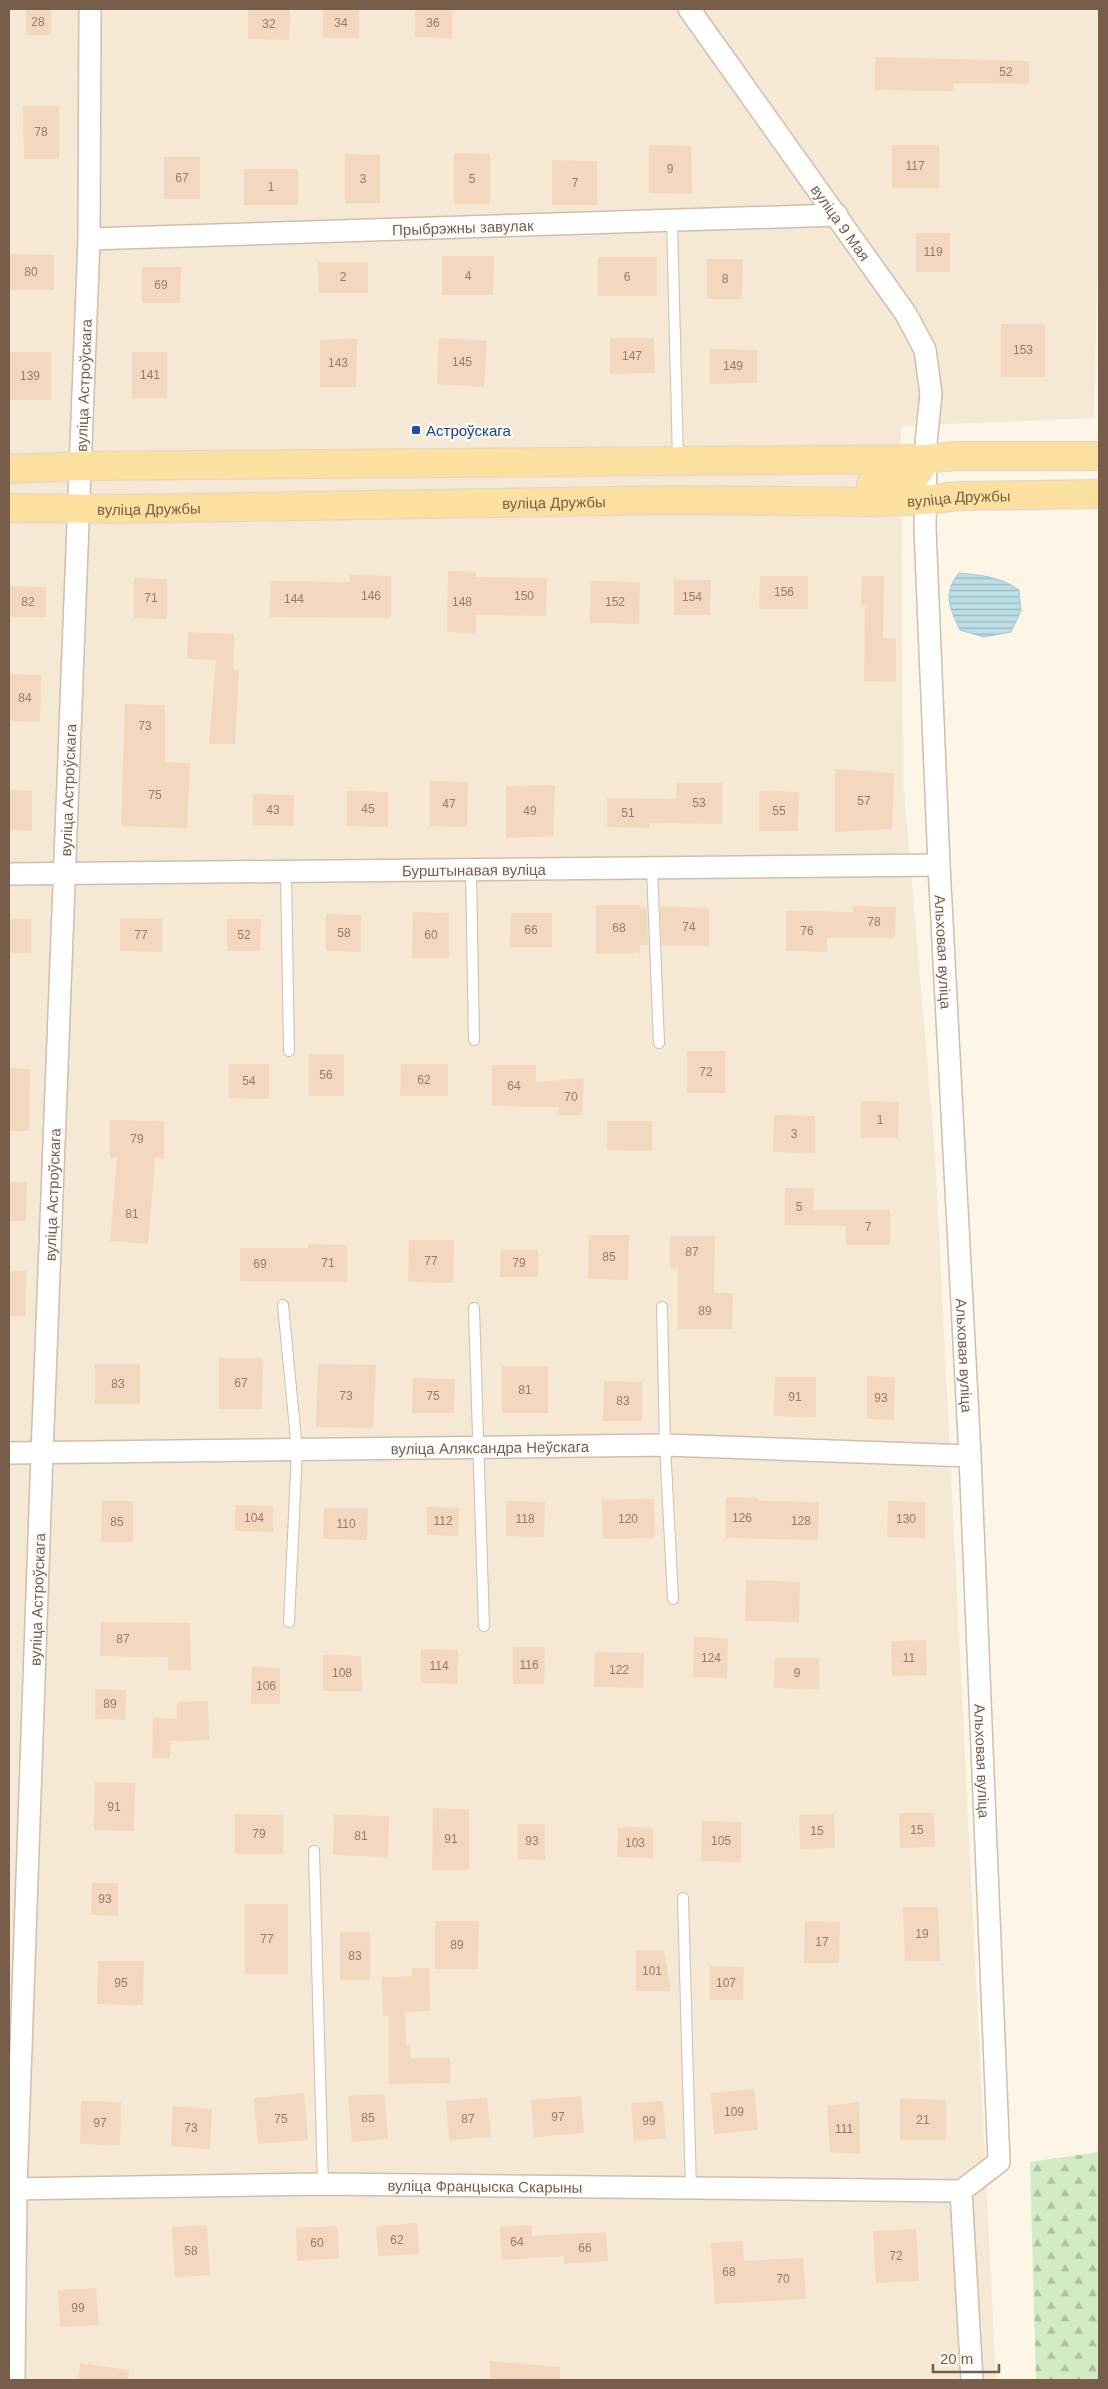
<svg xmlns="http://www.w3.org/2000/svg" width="1108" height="2389" font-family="Arial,sans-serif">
  <defs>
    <pattern id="forest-firs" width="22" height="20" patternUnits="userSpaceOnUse" patternTransform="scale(1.25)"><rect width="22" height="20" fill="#d1ebc5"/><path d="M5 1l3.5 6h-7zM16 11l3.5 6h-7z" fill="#aec2a2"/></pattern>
    <pattern id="water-rules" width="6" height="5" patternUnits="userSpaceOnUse" patternTransform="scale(1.25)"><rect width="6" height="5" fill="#bbdee7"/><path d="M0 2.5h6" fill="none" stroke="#9db7bd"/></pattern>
  </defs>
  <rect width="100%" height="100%" fill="#fdf6e7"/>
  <!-- residential -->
  <path fill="#f5e9d5" d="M 9,9 L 1099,9 L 1099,211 L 1094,418 L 901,426 L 903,779 L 935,1152 L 996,2380 L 9,2380 Z"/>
  <!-- forest -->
  <path fill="url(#forest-firs)" d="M 1099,2152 L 1099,2380 L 1036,2380 L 1030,2162 Z"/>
  <!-- water -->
  <path fill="url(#water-rules)" stroke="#a1ccd9" d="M 959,573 C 981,575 1001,577 1019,590 L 1021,611 L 1011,632 L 984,637 L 960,630 C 950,609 942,593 959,573 Z"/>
  <!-- building -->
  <path fill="#f3d7be" d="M 26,9 L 51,9 L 51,35 L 26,35 Z
    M 248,9 L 290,9 L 289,40 L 248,39 Z
    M 323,9 L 359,9 L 359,38 L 323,38 Z
    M 415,9 L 452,9 L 452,38 L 415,37 Z
    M 875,57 L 1029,61 L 1029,84 L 953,83 L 953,91 L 875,90 Z
    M 23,106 L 59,106 L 59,159 L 24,159 Z
    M 649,145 L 691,146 L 692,194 L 649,193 Z
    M 892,145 L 939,145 L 939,188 L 892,188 Z
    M 454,153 L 490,154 L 490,204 L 454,204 Z
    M 345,154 L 380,155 L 380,203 L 345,203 Z
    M 164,157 L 200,157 L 200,199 L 164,199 Z
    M 552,160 L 597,161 L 597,205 L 552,205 Z
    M 244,169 L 298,169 L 298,205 L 244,205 Z
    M 916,233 L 950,233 L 950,272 L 916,272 Z
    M 9,254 L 54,255 L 54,290 L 9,290 Z
    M 442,256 L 494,256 L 493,295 L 442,295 Z
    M 598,257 L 657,257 L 657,296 L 598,296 Z
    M 707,259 L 743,259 L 742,299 L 707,299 Z
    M 318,262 L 368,262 L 368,293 L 319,293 Z
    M 142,267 L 181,267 L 180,303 L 142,303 Z
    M 1001,324 L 1045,324 L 1045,377 L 1001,377 Z
    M 439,338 L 487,341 L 484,387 L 437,384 Z
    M 610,338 L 654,338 L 655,373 L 610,374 Z
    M 357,339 L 356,387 L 320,387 L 320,340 Z
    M 710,349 L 757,350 L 757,383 L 710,384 Z
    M 9,352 L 51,352 L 51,400 L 9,400 Z
    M 132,352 L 167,352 L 167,398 L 132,398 Z
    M 448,571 L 476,572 L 476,577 L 547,578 L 546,616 L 476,615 L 476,633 L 447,632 Z
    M 350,575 L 391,576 L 391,618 L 270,617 L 271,581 L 350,582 Z
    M 760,576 L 808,576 L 808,609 L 759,609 Z
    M 862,576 L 884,576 L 883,638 L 896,638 L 896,682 L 864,681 L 865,606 L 861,606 Z
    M 134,578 L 167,579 L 167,619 L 134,618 Z
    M 674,580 L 711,580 L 710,615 L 674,615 Z
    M 591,581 L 640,582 L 639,624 L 590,623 Z
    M 9,586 L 46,587 L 46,617 L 9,617 Z
    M 188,632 L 234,634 L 233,669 L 239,670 L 235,744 L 209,744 L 216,660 L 187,659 Z
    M 9,674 L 41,675 L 40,722 L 9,721 Z
    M 125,704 L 165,705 L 165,762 L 190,763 L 187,828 L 121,826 Z
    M 835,769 L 894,773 L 892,829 L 835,832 Z
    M 430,781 L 468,782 L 467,827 L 430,826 Z
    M 677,783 L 722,783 L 722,824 L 649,823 L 649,828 L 607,827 L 607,798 L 676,799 Z
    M 555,785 L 553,836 L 506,838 L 506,786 Z
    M 9,790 L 32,791 L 32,831 L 9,830 Z
    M 347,791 L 388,792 L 388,827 L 347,826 Z
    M 759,791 L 799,792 L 798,831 L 759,831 Z
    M 253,794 L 294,795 L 293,826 L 253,825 Z
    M 598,905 L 640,905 L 640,907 L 647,907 L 648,945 L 640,945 L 640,953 L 633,952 L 633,954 L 596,954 L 596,906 Z
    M 853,906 L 896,907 L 895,938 L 827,938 L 827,952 L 786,951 L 786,911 L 853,912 Z
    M 660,907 L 709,908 L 709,946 L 662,946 Z
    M 413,912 L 449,913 L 449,958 L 412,958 Z
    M 511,913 L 552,913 L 552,947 L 510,947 Z
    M 326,914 L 361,915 L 361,952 L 326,951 Z
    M 120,918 L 162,919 L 162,952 L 120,951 Z
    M 9,919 L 31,919 L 31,953 L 9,953 Z
    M 227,919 L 261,919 L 260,951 L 227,951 Z
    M 687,1051 L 725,1051 L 725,1093 L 687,1093 Z
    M 309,1054 L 344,1054 L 344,1096 L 309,1096 Z
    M 229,1064 L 269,1064 L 269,1099 L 229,1098 Z
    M 401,1064 L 448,1064 L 448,1096 L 400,1096 Z
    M 492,1065 L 536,1065 L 536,1082 L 584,1078 L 582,1115 L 558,1115 L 559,1107 L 492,1106 Z
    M 9,1068 L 30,1069 L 29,1131 L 9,1131 Z
    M 861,1101 L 899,1102 L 898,1138 L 861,1138 Z
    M 774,1115 L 815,1116 L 815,1153 L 773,1152 Z
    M 110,1120 L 164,1121 L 164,1158 L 155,1158 L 148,1244 L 110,1241 L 117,1158 L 110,1158 Z
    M 607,1121 L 652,1121 L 652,1151 L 607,1150 Z
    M 9,1182 L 27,1182 L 26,1221 L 9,1221 Z
    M 785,1188 L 814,1188 L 813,1210 L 890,1210 L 890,1245 L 846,1245 L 846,1226 L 785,1225 Z
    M 589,1235 L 629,1235 L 628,1280 L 588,1279 Z
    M 670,1236 L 715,1236 L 714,1293 L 733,1293 L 732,1329 L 678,1329 L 678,1268 L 670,1268 Z
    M 409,1240 L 454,1240 L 453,1283 L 408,1282 Z
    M 308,1244 L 347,1245 L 347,1282 L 240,1281 L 240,1248 L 308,1248 Z
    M 501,1250 L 538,1250 L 538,1277 L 500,1277 Z
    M 9,1271 L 26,1271 L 25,1316 L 9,1316 Z
    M 219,1358 L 263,1358 L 262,1409 L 219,1409 Z
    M 95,1364 L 140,1364 L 140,1404 L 95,1404 Z
    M 318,1364 L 376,1365 L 373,1428 L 316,1427 Z
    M 502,1366 L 548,1366 L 548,1413 L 502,1413 Z
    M 867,1376 L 895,1377 L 894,1420 L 867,1419 Z
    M 775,1377 L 816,1377 L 816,1417 L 774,1416 Z
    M 413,1378 L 455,1379 L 454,1413 L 412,1413 Z
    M 604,1381 L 642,1382 L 642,1421 L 603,1421 Z
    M 726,1497 L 758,1498 L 758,1501 L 819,1502 L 818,1540 L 726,1538 Z
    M 654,1499 L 655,1538 L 603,1539 L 602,1500 Z
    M 102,1501 L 133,1501 L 133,1542 L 101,1542 Z
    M 506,1501 L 545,1502 L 544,1537 L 506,1536 Z
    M 888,1501 L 925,1502 L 925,1538 L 887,1537 Z
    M 235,1505 L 273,1506 L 273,1532 L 235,1531 Z
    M 427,1507 L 459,1508 L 458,1536 L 427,1535 Z
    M 324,1508 L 368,1508 L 367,1540 L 323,1539 Z
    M 746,1580 L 800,1582 L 799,1622 L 745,1621 Z
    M 101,1622 L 190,1623 L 191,1670 L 168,1670 L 168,1657 L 100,1656 Z
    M 694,1637 L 728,1638 L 727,1678 L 693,1677 Z
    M 926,1640 L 927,1675 L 892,1676 L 891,1641 Z
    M 513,1647 L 545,1647 L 544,1684 L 513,1684 Z
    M 421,1649 L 458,1650 L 457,1684 L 421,1683 Z
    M 595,1652 L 644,1653 L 643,1688 L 594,1687 Z
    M 323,1655 L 361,1656 L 362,1691 L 323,1691 Z
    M 775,1658 L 819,1658 L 819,1689 L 774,1688 Z
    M 252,1667 L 280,1668 L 280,1704 L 251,1704 Z
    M 95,1689 L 126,1690 L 125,1720 L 95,1719 Z
    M 208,1701 L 209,1740 L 170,1741 L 170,1758 L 152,1758 L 153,1718 L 177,1719 L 177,1702 Z
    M 95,1782 L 135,1783 L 134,1831 L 94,1830 Z
    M 433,1808 L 469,1809 L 469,1870 L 432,1870 Z
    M 899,1813 L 934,1813 L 935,1847 L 900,1848 Z
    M 235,1814 L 283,1815 L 283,1854 L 235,1854 Z
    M 834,1814 L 835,1848 L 800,1849 L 799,1815 Z
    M 334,1815 L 389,1816 L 388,1857 L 333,1855 Z
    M 702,1821 L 741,1822 L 741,1862 L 701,1861 Z
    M 518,1824 L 545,1824 L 545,1860 L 518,1859 Z
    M 618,1827 L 653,1828 L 653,1858 L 617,1857 Z
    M 92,1883 L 118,1883 L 118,1916 L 91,1915 Z
    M 245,1904 L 288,1904 L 288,1974 L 245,1974 Z
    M 903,1907 L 938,1907 L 940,1961 L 905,1961 Z
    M 435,1921 L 479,1921 L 478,1969 L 435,1969 Z
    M 805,1921 L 840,1922 L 839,1963 L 804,1963 Z
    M 340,1932 L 370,1932 L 370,1980 L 340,1980 Z
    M 636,1950 L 664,1950 L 671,1991 L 636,1991 Z
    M 98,1961 L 144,1961 L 143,2005 L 97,2004 Z
    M 710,1966 L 744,1967 L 743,2000 L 710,2000 Z
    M 412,1968 L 429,1968 L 430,2011 L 405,2012 L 406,2045 L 410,2045 L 410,2058 L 450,2058 L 450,2083 L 389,2084 L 389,2016 L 383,2016 L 382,1977 L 412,1976 Z
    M 754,2089 L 758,2130 L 714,2134 L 711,2093 Z
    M 304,2093 L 308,2140 L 258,2144 L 254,2098 Z
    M 384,2094 L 388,2139 L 352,2142 L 348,2096 Z
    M 581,2096 L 584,2133 L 534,2137 L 531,2100 Z
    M 487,2098 L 491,2137 L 449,2140 L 446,2101 Z
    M 900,2099 L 946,2100 L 946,2140 L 900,2140 Z
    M 81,2101 L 121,2102 L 120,2145 L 80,2144 Z
    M 663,2101 L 666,2138 L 634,2141 L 631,2103 Z
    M 859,2102 L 860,2154 L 830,2152 L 827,2106 Z
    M 173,2106 L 212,2109 L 210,2149 L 171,2146 Z
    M 417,2223 L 419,2254 L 378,2256 L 376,2226 Z
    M 207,2225 L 210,2275 L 175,2277 L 172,2227 Z
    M 531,2225 L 532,2236 L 606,2232 L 608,2261 L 564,2264 L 564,2256 L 502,2260 L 500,2227 Z
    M 337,2226 L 339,2258 L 297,2261 L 296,2228 Z
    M 916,2229 L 919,2281 L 876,2283 L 873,2231 Z
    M 743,2241 L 744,2261 L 803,2258 L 806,2299 L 715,2304 L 711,2243 Z
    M 96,2288 L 99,2325 L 60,2327 L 58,2290 Z
    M 490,2361 L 560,2367 L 560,2380 L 490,2380 Z
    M 80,2363 L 129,2370 L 128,2380 L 78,2380 Z"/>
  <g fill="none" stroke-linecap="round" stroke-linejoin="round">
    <defs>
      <path id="service" d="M 672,221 L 678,460
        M 652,868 L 659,1043
        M 471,870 L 474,1040
        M 286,872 L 289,1051
        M 283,1305 L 297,1450 L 289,1622
        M 662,1307 L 665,1445 L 673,1599
        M 474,1308 L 484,1626
        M 314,1851 L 323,2184
        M 683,1898 L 691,2188"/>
      <g id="minor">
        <path id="s1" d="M 689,9 L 906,314 L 925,350 L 931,394 L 926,443 L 925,529 L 939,865 L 970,1456 L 999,2162 L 961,2191"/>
        <path id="s2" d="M 89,239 L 837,215"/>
        <path id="s3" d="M 9,874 L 939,865"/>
        <path id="s4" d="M 9,1453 L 665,1445 L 970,1456"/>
        <path id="s5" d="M 9,2189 L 323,2184 L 961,2191"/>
        <path d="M 961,2191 L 972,2380"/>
        <path id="s6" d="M 14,2380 L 16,2189 L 42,1454 L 89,239 L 90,9"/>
      </g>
      <g id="primary">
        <path d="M 9,469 L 80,466 L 925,459 L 956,456 L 1099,456"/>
        <path d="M 871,484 C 898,484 914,488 925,459"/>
        <path id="s7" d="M 9,508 L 120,509 L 673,500 L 877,502 L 926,500 L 958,496 L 1099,494"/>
      </g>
    </defs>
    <!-- service casing -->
    <use href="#service" stroke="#cfbeac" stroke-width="12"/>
    <!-- minor casing -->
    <use href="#minor" stroke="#cfbeac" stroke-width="24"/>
    <!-- primary casing -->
    <use href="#primary" stroke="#dcd5d0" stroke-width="30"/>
    <!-- service -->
    <use href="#service" stroke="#fff" stroke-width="10"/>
    <!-- minor -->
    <use href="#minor" stroke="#fff" stroke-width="21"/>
    <!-- primary -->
    <use href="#primary" stroke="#fce09f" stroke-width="28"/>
  </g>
  <!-- markers -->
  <rect fill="#1a4fb4" stroke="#fffaee" stroke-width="2" x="411" y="425" width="10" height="10" rx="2.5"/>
  <g text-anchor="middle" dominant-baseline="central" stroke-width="5" stroke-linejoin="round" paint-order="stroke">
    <!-- number labels -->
    <g font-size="12" fill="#977c67">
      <text x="38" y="22">28</text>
      <text x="341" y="23">34</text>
      <text x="433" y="23">36</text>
      <text x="269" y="24">32</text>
      <text x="1006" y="72">52</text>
      <text x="41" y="132">78</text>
      <text x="915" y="166">117</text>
      <text x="670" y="169">9</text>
      <text x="182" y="178">67</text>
      <text x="363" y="179">3</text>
      <text x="472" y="179">5</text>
      <text x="575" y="183">7</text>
      <text x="271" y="187">1</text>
      <text x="933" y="252">119</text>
      <text x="31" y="272">80</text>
      <text x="468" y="276">4</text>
      <text x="343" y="277">2</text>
      <text x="627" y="277">6</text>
      <text x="725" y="279">8</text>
      <text x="161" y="285">69</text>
      <text x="1023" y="350">153</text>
      <text x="632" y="356">147</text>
      <text x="462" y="362">145</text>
      <text x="338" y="363">143</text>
      <text x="733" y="366">149</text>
      <text x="150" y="375">141</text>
      <text x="30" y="376">139</text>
      <text x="784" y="592">156</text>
      <text x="371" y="596">146</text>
      <text x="524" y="596">150</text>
      <text x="692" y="597">154</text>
      <text x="151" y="598">71</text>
      <text x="294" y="599">144</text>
      <text x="28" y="602">82</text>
      <text x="462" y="602">148</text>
      <text x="615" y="602">152</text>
      <text x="25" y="698">84</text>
      <text x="145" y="726">73</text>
      <text x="155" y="795">75</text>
      <text x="864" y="801">57</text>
      <text x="699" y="803">53</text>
      <text x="449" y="804">47</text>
      <text x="368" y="809">45</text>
      <text x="273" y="810">43</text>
      <text x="530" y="811">49</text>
      <text x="779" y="811">55</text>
      <text x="628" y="813">51</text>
      <text x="874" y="922">78</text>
      <text x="689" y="927">74</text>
      <text x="619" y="928">68</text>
      <text x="531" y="930">66</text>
      <text x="807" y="931">76</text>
      <text x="344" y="933">58</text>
      <text x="141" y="935">77</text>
      <text x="244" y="935">52</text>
      <text x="431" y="935">60</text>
      <text x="706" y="1072">72</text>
      <text x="326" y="1075">56</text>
      <text x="424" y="1080">62</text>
      <text x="249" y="1081">54</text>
      <text x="514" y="1086">64</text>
      <text x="571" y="1097">70</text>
      <text x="880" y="1120">1</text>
      <text x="794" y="1134">3</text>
      <text x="137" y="1139">79</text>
      <text x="799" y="1207">5</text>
      <text x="132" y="1214">81</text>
      <text x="868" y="1227">7</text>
      <text x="692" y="1252">87</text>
      <text x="609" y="1257">85</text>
      <text x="431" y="1261">77</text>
      <text x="328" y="1263">71</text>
      <text x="519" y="1263">79</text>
      <text x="260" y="1264">69</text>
      <text x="705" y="1311">89</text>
      <text x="241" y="1383">67</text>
      <text x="118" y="1384">83</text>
      <text x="525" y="1390">81</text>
      <text x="346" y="1396">73</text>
      <text x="433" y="1396">75</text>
      <text x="795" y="1397">91</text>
      <text x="881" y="1398">93</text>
      <text x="623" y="1401">83</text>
      <text x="254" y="1518">104</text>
      <text x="742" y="1518">126</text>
      <text x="525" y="1519">118</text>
      <text x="628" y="1519">120</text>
      <text x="906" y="1519">130</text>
      <text x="443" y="1521">112</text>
      <text x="801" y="1521">128</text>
      <text x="117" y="1522">85</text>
      <text x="346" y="1524">110</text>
      <text x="123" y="1639">87</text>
      <text x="711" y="1658">124</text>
      <text x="909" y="1658">11</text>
      <text x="529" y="1665">116</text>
      <text x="439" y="1666">114</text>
      <text x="619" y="1670">122</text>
      <text x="342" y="1673">108</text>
      <text x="797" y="1673">9</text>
      <text x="266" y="1686">106</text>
      <text x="110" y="1704">89</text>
      <text x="114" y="1807">91</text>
      <text x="917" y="1830">15</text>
      <text x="817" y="1831">15</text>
      <text x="259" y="1834">79</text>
      <text x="361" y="1836">81</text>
      <text x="451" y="1839">91</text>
      <text x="532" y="1841">93</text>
      <text x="721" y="1841">105</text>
      <text x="635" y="1843">103</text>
      <text x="105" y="1899">93</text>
      <text x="922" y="1934">19</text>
      <text x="267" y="1939">77</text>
      <text x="822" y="1942">17</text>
      <text x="457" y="1945">89</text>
      <text x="355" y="1956">83</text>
      <text x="652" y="1971">101</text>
      <text x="121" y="1983">95</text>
      <text x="726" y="1983">107</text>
      <text x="734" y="2112">109</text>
      <text x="558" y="2117">97</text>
      <text x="368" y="2118">85</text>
      <text x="281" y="2119">75</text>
      <text x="468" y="2119">87</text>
      <text x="923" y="2120">21</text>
      <text x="649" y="2121">99</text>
      <text x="100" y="2123">97</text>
      <text x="191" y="2128">73</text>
      <text x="844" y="2129">111</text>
      <text x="397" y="2240">62</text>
      <text x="517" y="2242">64</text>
      <text x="317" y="2243">60</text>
      <text x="585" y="2248">66</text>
      <text x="191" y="2251">58</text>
      <text x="896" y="2256">72</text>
      <text x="729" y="2272">68</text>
      <text x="783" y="2279">70</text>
      <text x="78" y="2308">99</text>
    </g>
    <!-- street labels -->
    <g font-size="15" fill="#785e4a" stroke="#fffaee">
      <text stroke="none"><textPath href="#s1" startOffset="262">вуліца 9 Мая</textPath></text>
      <text stroke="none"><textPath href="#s2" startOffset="374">Прыбрэжны завулак</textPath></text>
      <text stroke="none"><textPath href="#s6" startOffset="1996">вуліца Астроўскага</textPath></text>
      <text stroke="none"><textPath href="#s7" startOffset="950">вуліца Дружбы</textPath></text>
      <text stroke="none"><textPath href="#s7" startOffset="545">вуліца Дружбы</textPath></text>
      <text stroke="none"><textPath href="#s7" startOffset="140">вуліца Дружбы</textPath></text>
      <text stroke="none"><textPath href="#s6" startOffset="1591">вуліца Астроўскага</textPath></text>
      <text stroke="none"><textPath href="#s3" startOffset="465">Бурштынавая вуліца</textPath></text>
      <text stroke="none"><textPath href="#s1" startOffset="1018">Альховая вуліца</textPath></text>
      <text stroke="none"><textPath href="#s6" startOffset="1186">вуліца Астроўскага</textPath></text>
      <text stroke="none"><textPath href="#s1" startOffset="1422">Альховая вуліца</textPath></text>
      <text stroke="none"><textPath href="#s4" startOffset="481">вуліца Аляксандра Неўскага</textPath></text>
      <text stroke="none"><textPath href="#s6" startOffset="781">вуліца Астроўскага</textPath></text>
      <text stroke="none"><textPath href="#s1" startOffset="1828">Альховая вуліца</textPath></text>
      <text stroke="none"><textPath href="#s5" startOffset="476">вуліца Францыска Скарыны</textPath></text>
    </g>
    <!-- transit labels -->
    <g font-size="15" fill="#164399" stroke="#fffaee" text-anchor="start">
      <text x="426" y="430">Астроўскага</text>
    </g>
  </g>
  <!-- border -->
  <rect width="1108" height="2389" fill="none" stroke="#785e4a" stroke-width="20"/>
  <!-- scale -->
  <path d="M933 2364v8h66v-8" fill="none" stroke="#785e4a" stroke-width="2.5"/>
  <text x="940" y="2364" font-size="15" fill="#785e4a" stroke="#fffaee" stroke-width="4" paint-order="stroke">20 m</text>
</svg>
